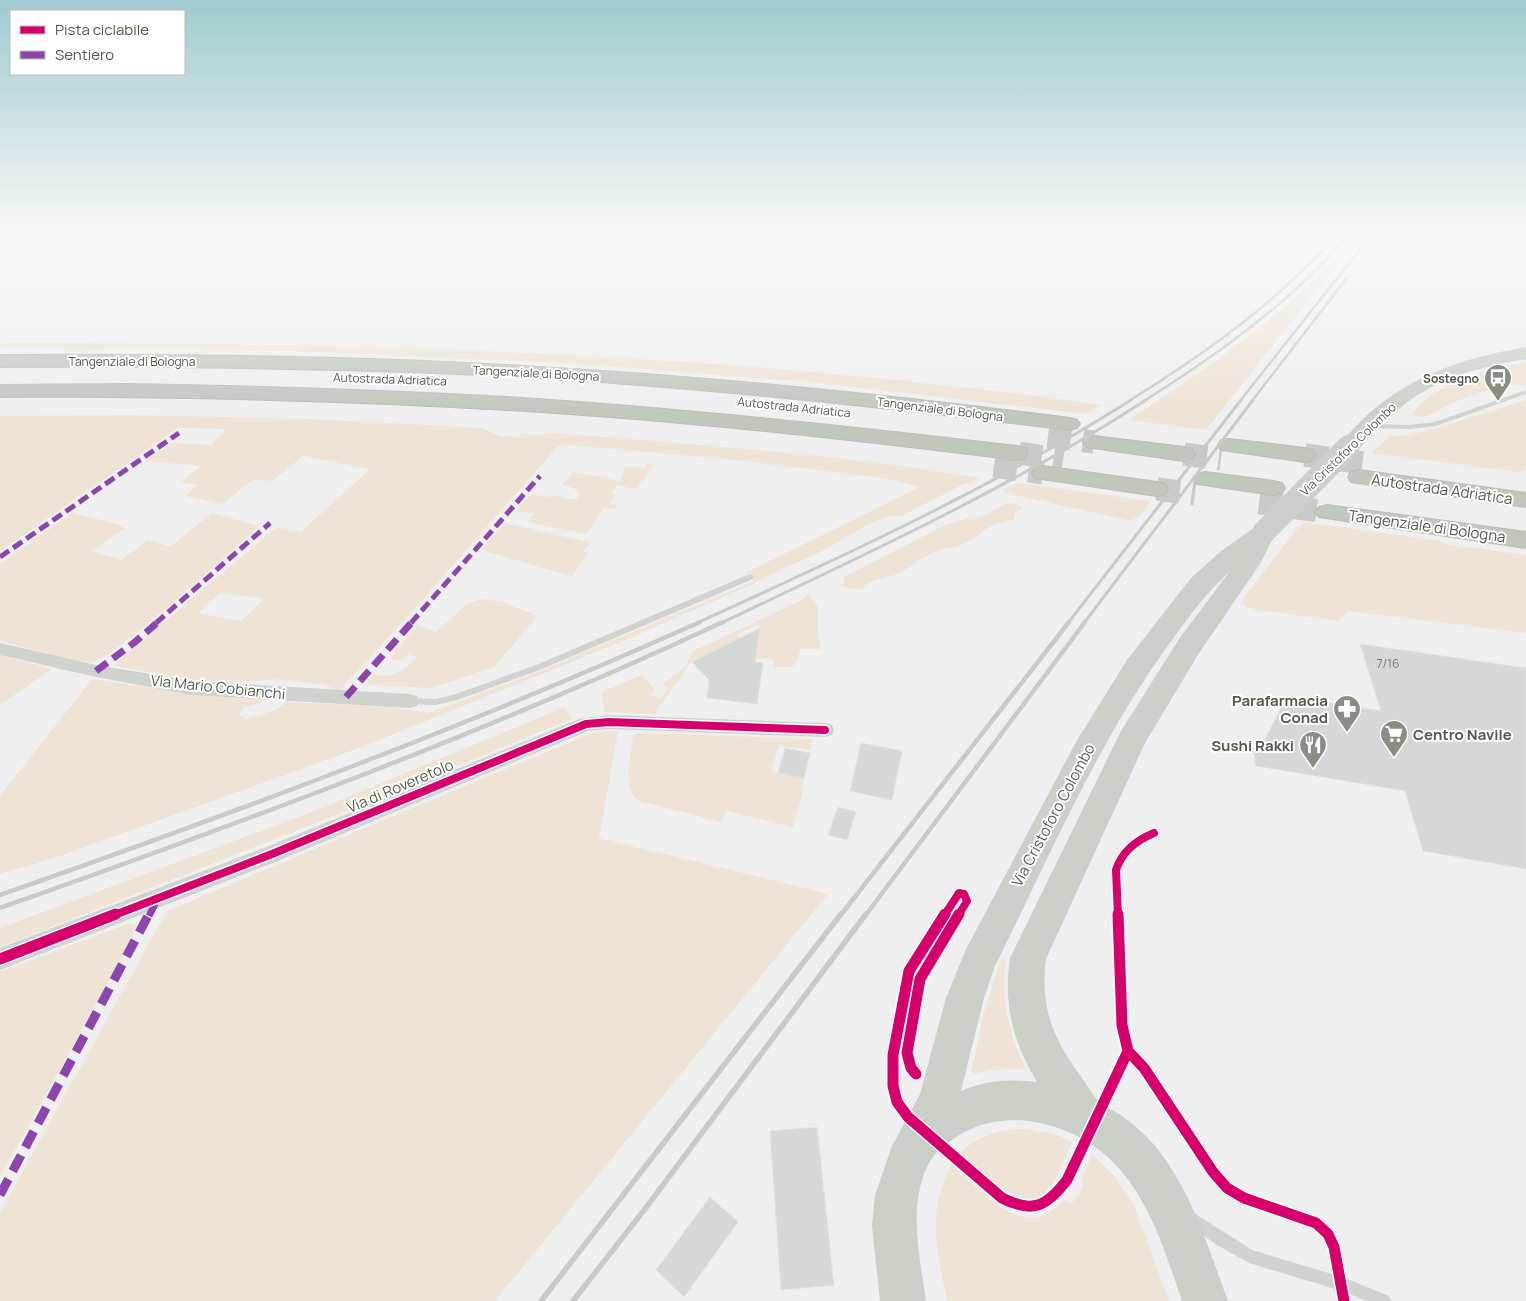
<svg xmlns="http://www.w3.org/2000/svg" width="1526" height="1301" font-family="Manrope,sans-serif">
  <rect width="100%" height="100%" fill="#efeff0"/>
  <!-- green -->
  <path fill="#eee3d4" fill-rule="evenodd" d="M 1335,260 L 1339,261 L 1206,430 L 1129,420 C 1202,372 1274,323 1335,260 Z
    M 10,343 C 374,343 740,353 1101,405 L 1085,414 L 819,383 L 578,364 L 297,351 L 163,349 L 69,350 L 47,347 L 0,347 L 0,344 Z
    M 1526,362 L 1526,385 C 1520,386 1513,384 1507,385 C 1487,390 1466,397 1448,405 C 1437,410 1425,422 1413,414 C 1432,382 1491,369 1526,362 Z
    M 1526,400 L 1526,470 L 1519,472 L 1371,453 L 1391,436 L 1409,435 L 1434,429 Z
    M 131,415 L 310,419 L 482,428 L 500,436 L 518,437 L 520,434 L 540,435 L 556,433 C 697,445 840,454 980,478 L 968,484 L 964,484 L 901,516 C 877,513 842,542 820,552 C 798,563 774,571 753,584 L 621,642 L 359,748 L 60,856 L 0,874 L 0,796 L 92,679 L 208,696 L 264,699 L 261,703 L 244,707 L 239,715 L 246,719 L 276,710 L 286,702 L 394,707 L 429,713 L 538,672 L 754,581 L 745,573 L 920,487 L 889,479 L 727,459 L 568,445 L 557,447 L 410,614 L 340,690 L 319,684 L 274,679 L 235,683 L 195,680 L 116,666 L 115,664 L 273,530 L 279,528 L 301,532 L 370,469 L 303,456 L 271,482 L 254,479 L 222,504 L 186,496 L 197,485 L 181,482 L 201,466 L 145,461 L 172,443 L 211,445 L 226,429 L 178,428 L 0,551 L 0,416 ZM 221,592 L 263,599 L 263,600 L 241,621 L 198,613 Z
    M 647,463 L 654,465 L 637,489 L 617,485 L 611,494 L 615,495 L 610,503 L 618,505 L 614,509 L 604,508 L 586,534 L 528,522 L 534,514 L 516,511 L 531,494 L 548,497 L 561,496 L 567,499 L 577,499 L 580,495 L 573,487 L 562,485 L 573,472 L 620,481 L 625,466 L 644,468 Z
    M 1017,483 L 1150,501 L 1141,515 L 1131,521 L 1002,492 Z
    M 1015,503 L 1021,506 L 1021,510 L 1015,513 L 1014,520 C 989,522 984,534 963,544 C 956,548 948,547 940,550 C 927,554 915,563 904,571 C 891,579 872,575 862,590 L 842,587 L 840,585 L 844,583 L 844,577 L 945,525 L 968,518 L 980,518 L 1005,504 Z
    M 72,513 L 118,524 L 125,528 L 92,551 L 121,560 L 148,540 L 170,547 L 212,513 L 259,526 C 238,545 109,663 92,662 C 65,662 27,648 0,640 L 0,564 Z
    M 1304,522 L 1440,541 L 1450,545 L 1526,555 L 1526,633 L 1349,611 L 1338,621 L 1251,609 L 1242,605 L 1242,600 L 1291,536 Z
    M 505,523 L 592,543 L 583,551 L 588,553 L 572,576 L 481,550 Z
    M 808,595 L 818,605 L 817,630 L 821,649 L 800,649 L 798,660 L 792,667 L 773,667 L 774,660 L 755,659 L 760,628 L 757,625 L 737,634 L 740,638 L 692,662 L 685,669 L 683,675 L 676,683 L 655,714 L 605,712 L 601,692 L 642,675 L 654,689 L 651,695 L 661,698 L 667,689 L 663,684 L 687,665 L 691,652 L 798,602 Z
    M 482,599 L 502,602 L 538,616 L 494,667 L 432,688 L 366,685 L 374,674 C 390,680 405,670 416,659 L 416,656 L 410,654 L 399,660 L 393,660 L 390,657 L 417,625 L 436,632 L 467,604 Z
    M 0,655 L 52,669 L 0,705 Z
    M 565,707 L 571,719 L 387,795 L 0,947 L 0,928 L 309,813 Z
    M 618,731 L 599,838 L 828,894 L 495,1301 L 0,1301 L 0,1212 L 167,911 L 592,733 Z
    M 637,733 L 812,739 L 811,750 L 779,745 L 771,771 L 804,778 L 802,795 L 793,827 L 726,811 L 721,822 L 639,801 C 621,787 631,757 633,737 Z
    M 130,923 L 136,925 L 130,943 L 0,1177 L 0,972 Z
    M 1001,959 L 1006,960 C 1000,998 1008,1035 1026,1068 L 1025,1069 L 991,1070 L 973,1074 L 971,1072 L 984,1013 Z
    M 1028,1129 L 1060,1136 L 1072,1142 C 1065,1157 1059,1177 1048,1190 C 1024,1217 977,1170 960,1153 C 980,1134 1001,1129 1028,1129 Z
    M 1092,1154 L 1115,1177 L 1134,1205 L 1169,1301 L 947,1301 C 937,1248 926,1216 951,1165 C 961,1174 971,1182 981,1191 C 1007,1213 1034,1234 1063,1200 L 1072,1203 L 1083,1188 L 1082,1179 Z"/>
  <!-- building -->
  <path fill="#d5d8d5" stroke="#e1e2e1" d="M 760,628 L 755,662 L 763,663 L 757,704 L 707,698 L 709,680 L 692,662 Z
    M 1360,644 L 1526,668 L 1526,869 L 1423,851 L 1405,791 L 1256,766 L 1253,748 L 1260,749 L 1287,696 L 1381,711 Z
    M 861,743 L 902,751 L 892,800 L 850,791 Z
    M 785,748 L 810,753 L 804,778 L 778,773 Z
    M 838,807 L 856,812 L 847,840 L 828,835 Z
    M 817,1127 L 834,1285 L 781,1290 L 770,1131 Z
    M 710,1197 L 738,1222 L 684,1297 L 656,1270 Z"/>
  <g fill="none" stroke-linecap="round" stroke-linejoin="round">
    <!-- motorway-tunnel -->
    <path stroke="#c7cac6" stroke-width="23" stroke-dasharray="23 12" stroke-linecap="butt" d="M 1048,436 L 1094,442
      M 1019,453 L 1063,460
      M 1184,454 L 1221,459
      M 1305,455 L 1370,464
      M 994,466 L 1043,473
      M 1157,489 L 1195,494
      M 1259,503 L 1327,512"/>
    <defs>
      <path id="motorway" d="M 0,355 C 190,354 381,356 571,369 C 738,379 904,397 1070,418 L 1077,420 L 1080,424 L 1077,428 L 1070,430 C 904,410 738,391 571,380 C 381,368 190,366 0,367 Z
        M 127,384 C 255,386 381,390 508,397 C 678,408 848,426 1017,446 L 1025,448 L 1028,453 L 1025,458 L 1017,460 C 847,439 678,420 507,410 C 338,400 169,396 0,397 L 0,385 Z
        M 1094,436 L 1184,447 L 1192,449 L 1195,454 L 1192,459 L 1184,461 L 1086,447 L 1083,442 L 1086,437 Z
        M 1229,439 L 1305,448 L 1313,450 L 1316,455 L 1313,460 L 1305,462 L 1221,450 L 1218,445 L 1221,440 Z
        M 1043,466 L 1157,482 L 1165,484 L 1168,489 L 1165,494 L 1157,496 L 1035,478 L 1032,473 L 1035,468 Z
        M 1359,470 L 1526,493 L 1526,507 L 1351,482 L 1348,477 L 1351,472 Z
        M 1205,472 L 1274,481 L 1282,483 L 1285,488 L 1282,493 L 1274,495 L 1197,484 L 1194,479 L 1197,474 Z
        M 1327,505 L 1526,532 L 1526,548 L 1319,517 L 1315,512 L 1319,507 Z"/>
    </defs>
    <!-- motorway casing -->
    <use href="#motorway" stroke="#b7beb5" stroke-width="2"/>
    <!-- service -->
    <path fill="#d0d2ce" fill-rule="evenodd" d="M 1526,390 L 1526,394 L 1436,426 L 1409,429 L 1369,428 L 1366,426 L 1369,424 L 1409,425 L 1435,422 Z
      M 750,574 L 754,577 L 753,579 L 542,669 L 457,700 L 436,705 L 410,704 L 407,703 L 405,701 L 407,699 L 410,698 L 436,699 L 453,695 L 536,665 Z
      M 1191,1211 L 1252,1250 L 1345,1278 L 1389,1296 L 1391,1301 L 1366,1301 L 1345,1292 L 1249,1263 L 1217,1245 L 1186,1223 L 1184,1218 L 1186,1213 Z"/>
    <!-- minor -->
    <path fill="#d0d2ce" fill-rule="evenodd" d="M 0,643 L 96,665 L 192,681 L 410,694 L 417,696 L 419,701 L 417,706 L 410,708 L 192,695 L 96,677 L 0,655 Z
      M 609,715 L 825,723 L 832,725 L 834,730 L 832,735 L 825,737 L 609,729 L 588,731 L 280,860 L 0,970 L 0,948 L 264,848 L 579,719 Z"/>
    <!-- primary -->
    <path fill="#cad0c8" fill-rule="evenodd" d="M 1526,347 L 1526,359 C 1484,366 1440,377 1405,404 C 1387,418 1372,435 1356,452 L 1348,453 L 1340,452 L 1337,447 C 1343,439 1351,432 1358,424 C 1404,377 1462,358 1526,347 Z
      M 1264,525 L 1273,527 L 1276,532 L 1260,564 L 1199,653 L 1145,743 L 1046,959 C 1040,1009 1053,1038 1082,1078 C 1088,1086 1095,1099 1102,1105 C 1106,1108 1112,1110 1116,1112 C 1135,1124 1153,1141 1165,1159 C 1195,1201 1210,1253 1228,1301 L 1182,1301 C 1165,1252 1151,1202 1114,1163 C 1074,1122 1000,1103 952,1140 C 941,1148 933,1154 927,1167 C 908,1208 920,1258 926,1301 L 880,1301 L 872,1226 L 875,1195 L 892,1146 L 920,1094 L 946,998 L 966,949 L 1076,742 L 1127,660 L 1191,578 L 1220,552 L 1255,527 ZM 1230,571 L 1179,639 L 1121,731 L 1010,958 C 1003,1004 1013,1042 1037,1082 C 1010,1079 987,1080 961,1091 L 984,998 L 995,966 C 1050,856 1099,739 1172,640 C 1190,615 1207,592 1230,571 Z"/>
    <!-- motorway -->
    <use href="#motorway" fill="#c0c7bd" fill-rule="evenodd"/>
    <!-- rail-far3 -->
    <path stroke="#c7cac6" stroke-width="2.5" d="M 1129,401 C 1177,371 1225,339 1268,302 C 1294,280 1317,256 1340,233
      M 1144,401 C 1204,363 1263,322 1314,272 C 1326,260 1338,246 1350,233
      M 1240,401 L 1373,233
      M 1252,401 L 1346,279"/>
    <!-- rail-far2 -->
    <path stroke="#c7cac6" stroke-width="3" d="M 697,623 C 844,556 994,487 1131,400
      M 721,623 C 865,555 1012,487 1146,400
      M 1068,623 L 1241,400
      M 1084,623 L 1253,400"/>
    <!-- rail-far1 -->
    <path stroke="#c7cac6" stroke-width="4.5" d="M 0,895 C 237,812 471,725 700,622
      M 0,908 C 244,822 488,732 723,622
      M 840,916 L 1069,622
      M 865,916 L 1085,622"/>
    <!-- rail -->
    <path stroke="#c7cac6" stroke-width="5.5" d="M 541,1301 L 841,914
      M 573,1301 L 645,1209 L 866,914"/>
    <!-- primary-bridge -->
    <path stroke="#cad0c8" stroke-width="23" d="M 1264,532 L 1348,447"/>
    <!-- quiet-far2 -->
    <path stroke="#8e44ad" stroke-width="5" stroke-dasharray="11 5" stroke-linecap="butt" d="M 0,557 L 179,433
      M 156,623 L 270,523
      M 411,623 L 540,476"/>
    <!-- quiet-far1 -->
    <path stroke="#8e44ad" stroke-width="7" stroke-dasharray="14 7" stroke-linecap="butt" d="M 96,671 L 135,642 L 158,622
      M 346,697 L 412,622
      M 149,916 L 158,898"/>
    <!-- quiet -->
    <path stroke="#8e44ad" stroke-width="9" stroke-dasharray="18 9" stroke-linecap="butt" d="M 0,1195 L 149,914"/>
    <defs>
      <path id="cycleway-far1" d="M 112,916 L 272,854 L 586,724 L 609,722 L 825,730
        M 944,916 L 959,893 L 964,894 L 967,901 L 958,916
        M 1118,916 L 1116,870 C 1122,851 1137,840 1154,833"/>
      <path id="cycleway" d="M 945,914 L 909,971 L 893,1055 L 893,1086 L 897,1102 L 908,1117 L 1002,1198 C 1033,1214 1047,1206 1067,1180 L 1128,1051
        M 1118,914 L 1122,1025 L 1128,1051 L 1144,1068 L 1213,1172 L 1227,1188 L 1244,1198 L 1316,1223 L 1328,1234 L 1334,1247 L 1344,1301
        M 0,959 L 116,914
        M 916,1074 L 911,1068 L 907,1053 L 920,979 L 959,914"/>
    </defs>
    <!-- cycleway-far1 casing -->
    <use href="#cycleway-far1" stroke="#fff" stroke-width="11"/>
    <!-- cycleway casing -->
    <use href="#cycleway" stroke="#fff" stroke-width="14"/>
    <!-- cycleway-far1 -->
    <use href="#cycleway-far1" stroke="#d6006c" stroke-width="8"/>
    <!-- cycleway -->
    <use href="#cycleway" stroke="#d6006c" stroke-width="11"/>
  </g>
  <!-- sky -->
  <linearGradient id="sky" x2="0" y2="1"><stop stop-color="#9fcacf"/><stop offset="0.56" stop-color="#f8f8f8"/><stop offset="1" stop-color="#f8f8f8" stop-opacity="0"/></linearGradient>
  <rect width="1526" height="415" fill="url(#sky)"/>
  <!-- icons -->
  <defs>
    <symbol id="bus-pin" viewBox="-11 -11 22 30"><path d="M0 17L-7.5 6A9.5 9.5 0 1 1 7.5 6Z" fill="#868f82" stroke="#fff"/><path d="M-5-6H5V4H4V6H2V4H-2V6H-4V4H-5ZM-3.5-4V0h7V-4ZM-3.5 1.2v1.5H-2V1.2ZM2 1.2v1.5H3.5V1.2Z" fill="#fff"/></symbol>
    <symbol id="pharmacy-pin" viewBox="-11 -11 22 30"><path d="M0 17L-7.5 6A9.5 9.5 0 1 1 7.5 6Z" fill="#868f82" stroke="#fff"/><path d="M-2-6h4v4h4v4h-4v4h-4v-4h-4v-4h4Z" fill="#fff"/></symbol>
    <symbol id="supermarket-pin" viewBox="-11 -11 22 30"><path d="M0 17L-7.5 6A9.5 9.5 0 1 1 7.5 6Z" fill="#868f82" stroke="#fff"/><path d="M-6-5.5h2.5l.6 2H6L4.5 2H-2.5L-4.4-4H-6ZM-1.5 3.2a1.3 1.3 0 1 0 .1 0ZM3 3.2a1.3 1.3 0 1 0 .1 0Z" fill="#fff"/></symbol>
    <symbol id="restaurant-pin" viewBox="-11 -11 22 30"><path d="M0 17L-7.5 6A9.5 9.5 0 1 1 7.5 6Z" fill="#868f82" stroke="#fff"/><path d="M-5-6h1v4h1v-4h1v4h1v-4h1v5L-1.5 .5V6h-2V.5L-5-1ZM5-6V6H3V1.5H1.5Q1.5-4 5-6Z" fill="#fff"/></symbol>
  </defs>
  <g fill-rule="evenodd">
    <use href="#bus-pin" x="1482" y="362" width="32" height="43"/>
    <use href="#pharmacy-pin" x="1331" y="693" width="32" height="43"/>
    <use href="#supermarket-pin" x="1378" y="718" width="32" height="43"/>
    <use href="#restaurant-pin" x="1297" y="729" width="32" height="43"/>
  </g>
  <g text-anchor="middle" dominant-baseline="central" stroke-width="4" stroke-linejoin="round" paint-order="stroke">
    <!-- far-street labels -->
    <g font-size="12" fill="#4e5b47" stroke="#fff">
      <text x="132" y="361">Tangenziale di Bologna</text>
      <text transform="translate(536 373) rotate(3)">Tangenziale di Bologna</text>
      <text transform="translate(390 379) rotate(2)">Autostrada Adriatica</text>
      <text transform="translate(794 407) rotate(6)">Autostrada Adriatica</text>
      <text transform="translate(940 409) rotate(7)">Tangenziale di Bologna</text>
      <text transform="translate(1348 449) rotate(-44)">Via Cristoforo Colombo</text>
    </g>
    <!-- far-poi labels -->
    <g font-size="12" font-weight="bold" fill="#4e5b47" stroke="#fff" text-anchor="end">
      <text x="1479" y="378">Sostegno</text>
    </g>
    <!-- number labels -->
    <g font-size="12" fill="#727c6d">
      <text x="1388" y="663">7/16</text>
    </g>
    <!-- street labels -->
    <g font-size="15" fill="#4e5b47" stroke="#fff">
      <text transform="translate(1442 489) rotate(8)">Autostrada Adriatica</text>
      <text transform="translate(1427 526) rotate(8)">Tangenziale di Bologna</text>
      <text transform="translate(218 687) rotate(6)">Via Mario Cobianchi</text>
      <text transform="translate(400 786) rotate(-23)">Via di Roveretolo</text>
      <text transform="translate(1053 815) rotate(-62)">Via Cristoforo Colombo</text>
    </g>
    <!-- poi labels -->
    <g font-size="15" font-weight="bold" fill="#4e5b47" stroke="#fff" text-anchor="end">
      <text x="1328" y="700">Parafarmacia<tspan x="1328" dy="17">Conad</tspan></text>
      <text x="1413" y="734" text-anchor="start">Centro Navile</text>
      <text x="1294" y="745">Sushi Rakki</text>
    </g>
  </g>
  <!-- legend -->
  <rect x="10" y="10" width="175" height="65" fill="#ffffff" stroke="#b8bdb5"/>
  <rect x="20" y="26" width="25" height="8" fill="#d6006c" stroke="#b8bdb5"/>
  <text x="55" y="35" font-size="15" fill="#4e5b47">Pista ciclabile</text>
  <rect x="20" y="51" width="25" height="8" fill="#8e44ad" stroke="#b8bdb5"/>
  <text x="55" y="60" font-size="15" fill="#4e5b47">Sentiero</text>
</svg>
